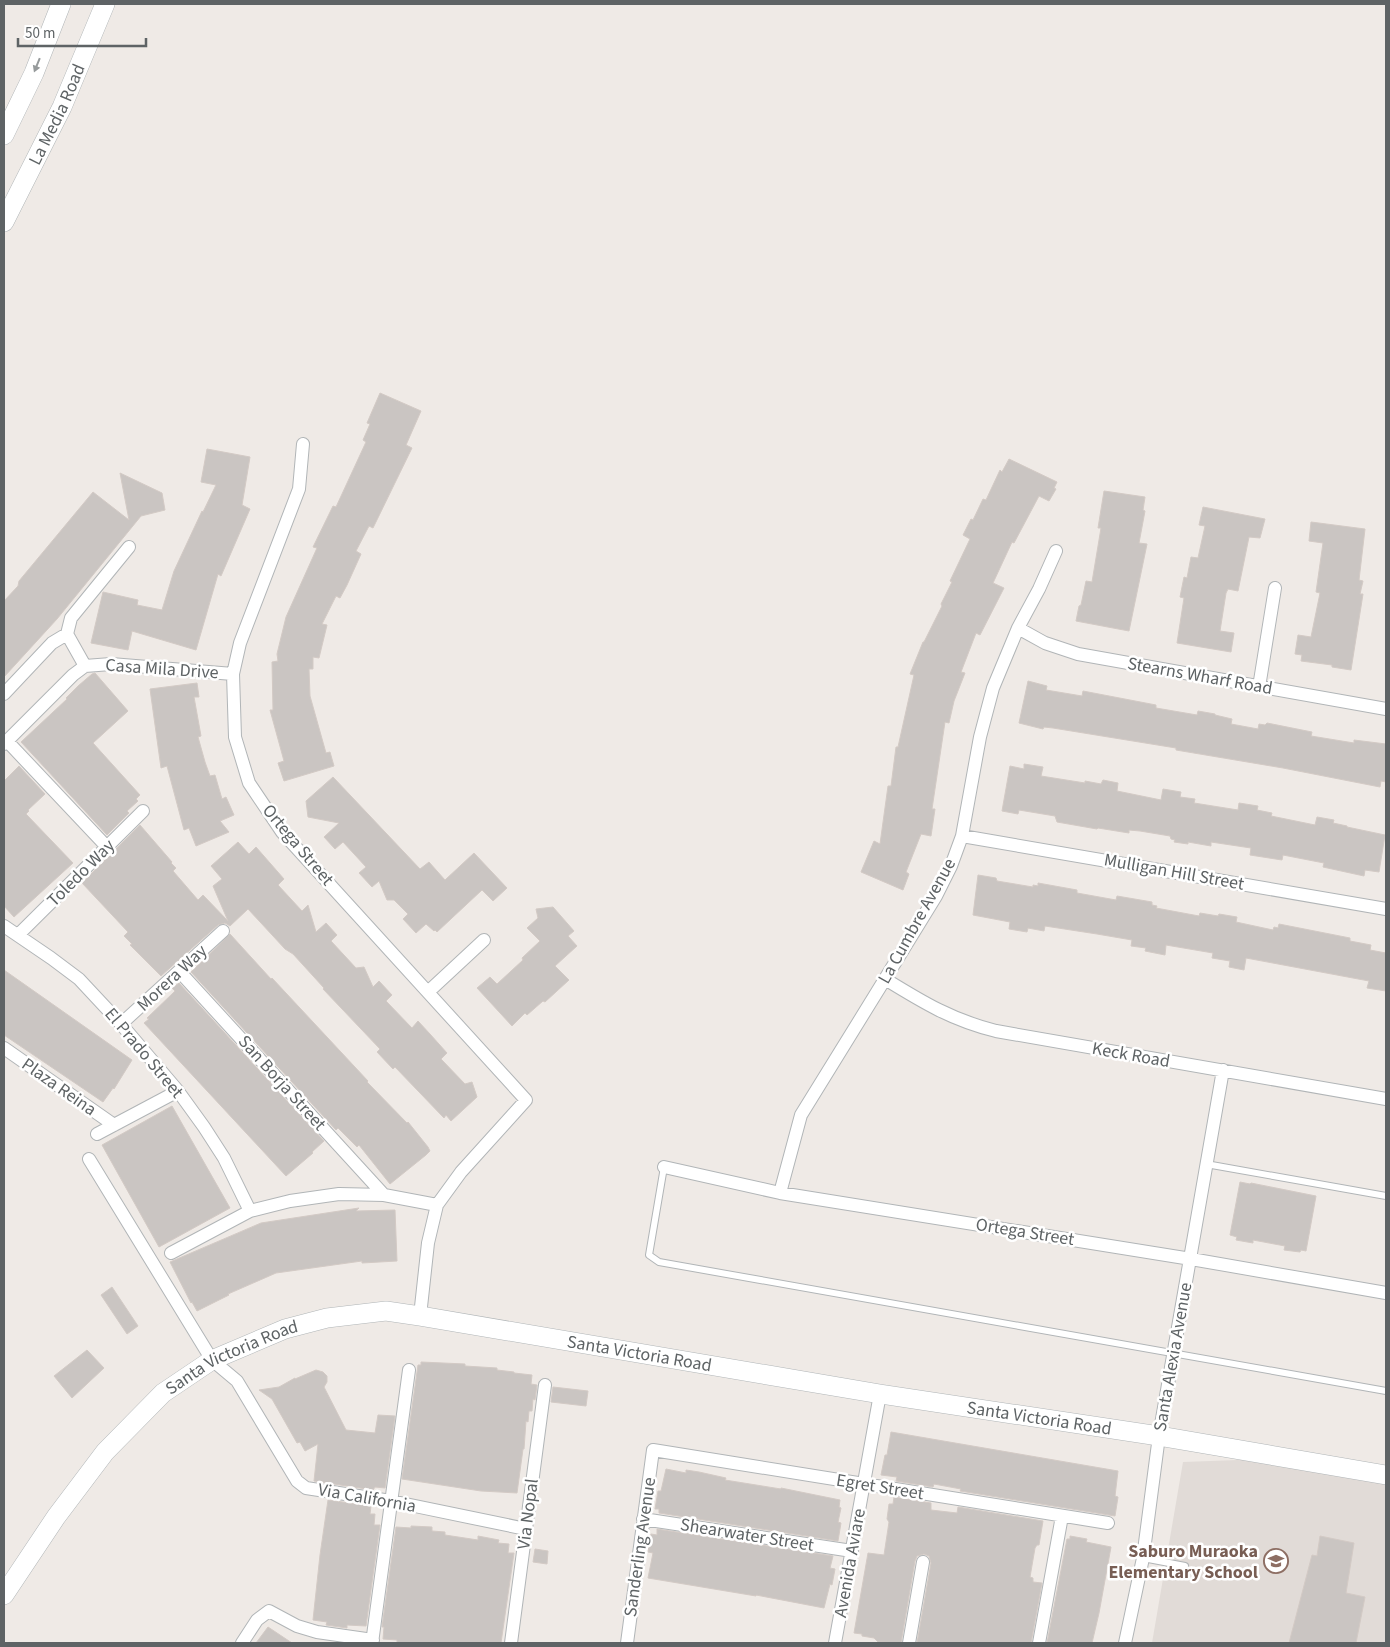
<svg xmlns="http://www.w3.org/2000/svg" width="1390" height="1647" font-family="'Source Sans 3',sans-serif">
  <rect width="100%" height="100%" fill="#efeae6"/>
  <!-- education -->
  <path fill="#e1dbd7" d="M 1296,1458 L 1386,1479 L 1386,1643 L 1152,1643 L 1183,1462 Z"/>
  <!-- building -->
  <path fill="#cac5c2" stroke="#d3cac5" d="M 380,393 L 421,411 L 406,445 L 412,448 L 373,528 L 369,526 L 356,551 L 361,554 L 347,585 L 340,598 L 336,596 L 322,624 L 327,625 L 319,658 L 313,657 L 313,669 L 309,669 L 310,696 L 326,753 L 330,752 L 334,766 L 284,781 L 278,763 L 284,761 L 270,710 L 273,710 L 272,662 L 278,661 L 277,654 L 286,617 L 317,548 L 313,547 L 333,506 L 336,507 L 366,442 L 363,440 L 370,424 L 367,423 Z
    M 207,449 L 250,457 L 242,505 L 250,509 L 221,576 L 218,574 L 196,650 L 132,631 L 128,650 L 91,643 L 103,592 L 138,600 L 137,605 L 162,610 L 174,571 L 202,511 L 203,512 L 216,485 L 201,482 Z
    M 1009,459 L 1057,482 L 1054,488 L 1056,489 L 1049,501 L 1039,496 L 1014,543 L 1012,542 L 993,583 L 1004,588 L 980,635 L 976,633 L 961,672 L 965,673 L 954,701 L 949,723 L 945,722 L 932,809 L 935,809 L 931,836 L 921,834 L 906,872 L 909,874 L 903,890 L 861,872 L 874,841 L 880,844 L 888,786 L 891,786 L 896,747 L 898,747 L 914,675 L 910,674 L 923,642 L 924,642 L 942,606 L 941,604 L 952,582 L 950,581 L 970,539 L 963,535 L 971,519 L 973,520 L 983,499 L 986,500 L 1000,470 L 1002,472 Z
    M 120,473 L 162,493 L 165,510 L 141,516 L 57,619 L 4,677 L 4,601 L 18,586 L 19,581 L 93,492 L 129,520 Z
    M 1104,491 L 1145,497 L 1143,510 L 1145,511 L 1139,543 L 1147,544 L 1129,631 L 1076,621 L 1079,606 L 1081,605 L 1086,581 L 1092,582 L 1101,528 L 1098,528 Z
    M 1203,507 L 1265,519 L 1260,538 L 1249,537 L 1238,591 L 1228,589 L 1226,593 L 1220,631 L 1234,633 L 1231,652 L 1177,643 L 1184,598 L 1180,597 L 1184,577 L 1187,578 L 1191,557 L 1198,558 L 1205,526 L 1199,525 Z
    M 1311,522 L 1365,529 L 1359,580 L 1363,581 L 1360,594 L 1363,594 L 1351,670 L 1332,667 L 1332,665 L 1301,661 L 1302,655 L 1295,654 L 1298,635 L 1311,637 L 1320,593 L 1316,592 L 1323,543 L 1309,541 Z
    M 95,673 L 128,711 L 93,743 L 140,795 L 136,799 L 138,801 L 127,811 L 129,813 L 107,835 L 21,742 L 67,699 L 66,698 L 78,686 L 92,674 Z
    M 1028,681 L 1047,686 L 1046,690 L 1082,696 L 1083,691 L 1156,705 L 1156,708 L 1197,715 L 1198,711 L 1215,714 L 1215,715 L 1232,719 L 1231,724 L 1258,729 L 1259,724 L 1265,725 L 1267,723 L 1312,732 L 1311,736 L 1354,743 L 1354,740 L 1386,744 L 1386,782 L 1381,781 L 1380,787 L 1283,768 L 1176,750 L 1176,748 L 1053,728 L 1044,727 L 1043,729 L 1019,723 Z
    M 197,683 L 199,697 L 194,697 L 201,736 L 198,737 L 205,762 L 210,776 L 215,775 L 222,799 L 226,797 L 234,815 L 220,821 L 229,832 L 196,846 L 189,828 L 184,830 L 167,766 L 161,768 L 150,689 Z
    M 1024,764 L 1043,767 L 1041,776 L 1085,783 L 1085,781 L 1101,784 L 1103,780 L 1118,783 L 1117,791 L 1161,800 L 1163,789 L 1181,792 L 1180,797 L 1195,799 L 1194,803 L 1238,810 L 1239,803 L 1258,806 L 1257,810 L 1272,813 L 1271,816 L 1315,825 L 1317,817 L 1334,820 L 1333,823 L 1347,826 L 1347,827 L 1385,835 L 1379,872 L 1365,870 L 1364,876 L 1323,867 L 1324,863 L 1283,855 L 1282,860 L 1250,855 L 1251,848 L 1211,842 L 1211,846 L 1188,842 L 1188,844 L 1174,842 L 1175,840 L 1171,839 L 1170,836 L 1140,831 L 1129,830 L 1129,833 L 1098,828 L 1097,829 L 1057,822 L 1055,816 L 1019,810 L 1018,814 L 1002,811 L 1010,766 L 1024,769 Z
    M 19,766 L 45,794 L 28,810 L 29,811 L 26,814 L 73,863 L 14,917 L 4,906 L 4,781 Z
    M 333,777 L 420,869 L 429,862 L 445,880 L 474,853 L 507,888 L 493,901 L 482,890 L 437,932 L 435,930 L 434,931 L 426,924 L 416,933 L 403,919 L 408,914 L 394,900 L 387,900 L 379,881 L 372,887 L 359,873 L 366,867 L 343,842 L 335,849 L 324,837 L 339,823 L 308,817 L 306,801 Z
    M 140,825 L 172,862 L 171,863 L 176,868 L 173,871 L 198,900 L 203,895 L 228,921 L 213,886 L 222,879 L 211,866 L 238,842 L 249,854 L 256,847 L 284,879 L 278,885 L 302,911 L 308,905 L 316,932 L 326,923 L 337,935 L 331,941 L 356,968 L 364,967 L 373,987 L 379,981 L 392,995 L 386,1001 L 412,1028 L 418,1021 L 430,1034 L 447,1053 L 441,1059 L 465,1084 L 472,1082 L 477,1097 L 451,1121 L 446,1115 L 444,1118 L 395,1067 L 393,1069 L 377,1052 L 380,1049 L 323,989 L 324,988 L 293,954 L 285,949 L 248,909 L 230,926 L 225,923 L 218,925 L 161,976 L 130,945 L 132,944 L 124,936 L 128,932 L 82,883 Z
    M 978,875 L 996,878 L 997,881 L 1033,887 L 1033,885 L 1038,886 L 1038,883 L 1077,890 L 1077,893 L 1116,900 L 1117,896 L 1152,902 L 1152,905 L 1157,906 L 1156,908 L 1199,916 L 1200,913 L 1218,916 L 1219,914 L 1237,917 L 1236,922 L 1273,930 L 1274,927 L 1278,928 L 1279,924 L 1350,938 L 1350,941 L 1371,945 L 1370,950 L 1386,953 L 1386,991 L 1367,988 L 1369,981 L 1246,958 L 1244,970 L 1229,967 L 1230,961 L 1212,958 L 1213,953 L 1166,945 L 1165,955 L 1145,951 L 1146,948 L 1131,946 L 1132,940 L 1097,934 L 1045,926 L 1044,931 L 1028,928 L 1027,932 L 1009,929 L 1010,922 L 973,915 Z
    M 553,907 L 574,931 L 568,936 L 577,946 L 555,966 L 569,980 L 545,1002 L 543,1001 L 527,1015 L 525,1013 L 512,1026 L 477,988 L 490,977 L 497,984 L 523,960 L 522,958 L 540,941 L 527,928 L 538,918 L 536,909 Z
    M 230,934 L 271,979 L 272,978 L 368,1081 L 367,1082 L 407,1123 L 408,1122 L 428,1147 L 430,1151 L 426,1155 L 390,1184 L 359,1145 L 357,1147 L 338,1128 L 336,1130 L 191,972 Z
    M 4,970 L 132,1060 L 114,1089 L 113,1088 L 103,1102 L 4,1035 Z
    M 179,983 L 324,1141 L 312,1152 L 313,1153 L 286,1176 L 144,1023 L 149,1019 L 147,1018 L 173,993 L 175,991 L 172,988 Z
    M 172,1106 L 230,1208 L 159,1247 L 102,1145 Z
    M 1240,1182 L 1250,1184 L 1251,1183 L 1316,1196 L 1306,1251 L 1301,1250 L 1300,1252 L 1284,1250 L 1285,1246 L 1253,1240 L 1253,1243 L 1236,1240 L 1237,1237 L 1230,1235 Z
    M 359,1208 L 356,1211 L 395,1210 L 397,1261 L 362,1263 L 362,1261 L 276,1273 L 228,1294 L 229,1295 L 197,1311 L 192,1302 L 191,1303 L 170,1262 L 261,1223 Z
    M 112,1287 L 138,1326 L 127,1334 L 101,1295 Z
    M 87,1350 L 104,1368 L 72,1398 L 54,1376 Z
    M 421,1362 L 465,1364 L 465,1366 L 497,1368 L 497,1370 L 514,1372 L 514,1373 L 532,1375 L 531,1384 L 537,1385 L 535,1400 L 533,1399 L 532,1411 L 529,1411 L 528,1422 L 526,1421 L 524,1449 L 523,1449 L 517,1493 L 481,1491 L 402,1479 L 418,1365 L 421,1365 Z
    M 316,1370 L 323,1372 L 327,1376 L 327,1382 L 324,1387 L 346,1430 L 375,1433 L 378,1415 L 395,1416 L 385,1488 L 375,1487 L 373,1490 L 314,1481 L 318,1444 L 305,1451 L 300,1442 L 297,1443 L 272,1399 L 259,1390 L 279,1387 L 295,1378 L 295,1379 Z
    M 553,1387 L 588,1391 L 586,1406 L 551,1402 Z
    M 891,1432 L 1118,1471 L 1115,1496 L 1118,1497 L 1115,1516 L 960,1491 L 961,1489 L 934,1484 L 933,1487 L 896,1481 L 897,1477 L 881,1475 L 885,1455 L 887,1455 Z
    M 666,1469 L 686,1473 L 686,1470 L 699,1472 L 726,1478 L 725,1480 L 781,1489 L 781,1488 L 840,1500 L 839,1507 L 841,1508 L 838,1522 L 841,1523 L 838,1541 L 659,1513 L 659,1509 L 655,1509 L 658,1491 L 661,1491 Z
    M 894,1497 L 931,1503 L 931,1510 L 957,1513 L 958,1507 L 1043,1521 L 1039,1545 L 1037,1545 L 1035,1548 L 1030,1577 L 1033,1578 L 1033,1582 L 1042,1583 L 1031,1643 L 917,1643 L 931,1563 L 929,1556 L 924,1554 L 917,1556 L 915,1561 L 901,1643 L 878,1642 L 874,1638 L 862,1636 L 862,1634 L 854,1633 L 868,1553 L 884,1555 L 889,1522 L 887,1519 L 889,1504 L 893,1504 Z
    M 328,1500 L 371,1506 L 370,1514 L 375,1514 L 374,1525 L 380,1525 L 366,1626 L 347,1625 L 347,1628 L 326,1625 L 327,1622 L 313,1620 L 320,1555 Z
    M 411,1526 L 432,1527 L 432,1531 L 445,1532 L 445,1535 L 478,1540 L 478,1536 L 499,1540 L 498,1543 L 509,1544 L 508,1553 L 514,1553 L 501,1643 L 397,1643 L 397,1640 L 383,1639 L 384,1627 L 382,1627 L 396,1527 L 411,1528 Z
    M 657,1529 L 833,1556 L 830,1568 L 835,1569 L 832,1585 L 830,1584 L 824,1608 L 756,1595 L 756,1596 L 648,1578 L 653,1553 L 648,1552 L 651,1534 L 657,1535 Z
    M 1070,1536 L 1087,1539 L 1086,1542 L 1111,1547 L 1099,1613 L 1092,1643 L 1047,1643 L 1067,1539 L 1070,1539 Z
    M 1320,1536 L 1354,1543 L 1346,1593 L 1365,1597 L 1356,1643 L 1289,1643 L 1312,1555 L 1317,1556 Z
    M 535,1549 L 548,1551 L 547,1564 L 533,1562 Z
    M 268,1627 L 292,1643 L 256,1643 Z"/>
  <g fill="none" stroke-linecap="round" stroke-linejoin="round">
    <defs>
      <path id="lane" d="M 1206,1164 L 1386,1196
        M 664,1167 L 649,1255 L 659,1262 L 1386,1391
        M 1143,1558 L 1185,1566"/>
      <path id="street" d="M 303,444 L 299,489 L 240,643 L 233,674 L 235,737 L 249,783 L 282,832 L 526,1100 L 461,1172 L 437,1205 L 428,1243 L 420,1316
        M 1018,628 L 1045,643 L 1078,654 L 1386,709
        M 85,666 L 67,634 L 71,618 L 129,547
        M 1259,687 L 1275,588
        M 4,694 L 52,643 L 67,634
        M 7,741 L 107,847
        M 4,744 L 73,675 L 85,666 L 111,664 L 233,674
        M 962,836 L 1386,909
        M 4,926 L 51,958 L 79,979 L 121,1024 L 178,1091 L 204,1127 L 224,1158 L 250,1211
        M 18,935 L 143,811
        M 179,971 L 384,1195
        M 885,979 C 924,1003 952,1020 996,1031 L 1386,1099
        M 428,992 L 484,940
        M 121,1024 L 223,931
        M 4,1048 L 114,1125
        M 97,1134 L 178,1091
        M 89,1159 L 212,1360 L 237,1381 L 297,1481 L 306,1488 L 391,1501 L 526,1529
        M 664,1167 L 780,1193 L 1191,1259 L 1386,1293
        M 780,1193 L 801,1115 L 885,979 L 936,896 L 951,866 L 962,836 L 980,737 L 993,688 L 1018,628 L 1039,589 L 1056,551
        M 171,1253 L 250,1211 L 290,1201 L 339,1194 L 384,1195 L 437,1205
        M 643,1519 L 852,1551
        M 242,1643 L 257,1620 L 269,1611 L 297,1626 L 317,1632 L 373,1640
        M 372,1643 L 409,1370
        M 511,1643 L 545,1385
        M 627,1643 L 653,1450 L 1108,1523
        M 835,1643 L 880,1394
        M 909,1643 L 923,1562
        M 1039,1643 L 1062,1516
        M 1125,1643 L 1143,1558 L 1159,1436 L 1223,1070"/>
      <g id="secondary">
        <path d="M 4,135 L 34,73 L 61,4"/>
        <path id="s1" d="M 4,222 L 62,107 L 105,4"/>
        <path id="s2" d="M 4,1595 L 56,1517 L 105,1452 L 163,1393 L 212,1360 L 285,1329 L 327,1318 L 386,1311 L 420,1316 L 880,1394 L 1159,1436 L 1386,1475"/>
      </g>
    </defs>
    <!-- lane casing -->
    <use href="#lane" stroke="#b1b5b7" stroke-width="8"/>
    <!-- street casing -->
    <use href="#street" stroke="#b1b5b7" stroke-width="14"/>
    <!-- secondary casing -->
    <use href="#secondary" stroke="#b0b5b7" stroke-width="20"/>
    <!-- lane -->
    <use href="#lane" stroke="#fff" stroke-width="6"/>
    <!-- street -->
    <use href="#street" stroke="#fff" stroke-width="12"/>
    <!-- secondary -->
    <use href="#secondary" stroke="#fff" stroke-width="19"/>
  </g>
  <!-- one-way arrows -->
  <defs><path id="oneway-solid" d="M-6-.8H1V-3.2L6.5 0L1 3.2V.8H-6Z" transform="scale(1.25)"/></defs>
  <use fill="#969a9b" href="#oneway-solid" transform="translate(37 65) rotate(112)"/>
  <!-- icons -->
  <defs>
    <symbol id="school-ring" viewBox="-11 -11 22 22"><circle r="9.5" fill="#fff" stroke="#8d6e63" stroke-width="1.5"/><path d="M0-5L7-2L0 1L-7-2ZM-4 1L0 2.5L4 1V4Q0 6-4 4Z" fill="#8d6e63"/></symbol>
  </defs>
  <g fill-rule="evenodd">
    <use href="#school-ring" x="1262" y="1547" width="28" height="28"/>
  </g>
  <g text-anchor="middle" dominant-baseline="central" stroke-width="5" stroke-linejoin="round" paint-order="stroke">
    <!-- street labels -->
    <g font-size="18" fill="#5e6365" stroke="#fff">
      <text stroke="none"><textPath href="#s1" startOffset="120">La Media Road</textPath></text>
      <text transform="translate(162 669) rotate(4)">Casa Mila Drive</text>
      <text transform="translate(1200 676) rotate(10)">Stearns Wharf Road</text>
      <text transform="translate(298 845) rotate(50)">Ortega Street</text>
      <text transform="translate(1174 872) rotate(10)">Mulligan Hill Street</text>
      <text transform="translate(81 873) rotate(-45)">Toledo Way</text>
      <text transform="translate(917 921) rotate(-61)">La Cumbre Avenue</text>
      <text transform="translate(172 978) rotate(-43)">Morera Way</text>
      <text transform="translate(144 1053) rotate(50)">El Prado Street</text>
      <text transform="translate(1131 1055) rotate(10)">Keck Road</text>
      <text transform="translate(282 1083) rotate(48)">San Borja Street</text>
      <text transform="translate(59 1087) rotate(35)">Plaza Reina</text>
      <text transform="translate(1025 1232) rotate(9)">Ortega Street</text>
      <text stroke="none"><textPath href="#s2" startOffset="756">Santa Victoria Road</textPath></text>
      <text transform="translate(1173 1357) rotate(-80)">Santa Alexia Avenue</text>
      <text stroke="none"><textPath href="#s2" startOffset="336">Santa Victoria Road</textPath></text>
      <text stroke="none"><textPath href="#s2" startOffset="1161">Santa Victoria Road</textPath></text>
      <text transform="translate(880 1487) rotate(9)">Egret Street</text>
      <text transform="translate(367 1498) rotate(10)">Via California</text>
      <text transform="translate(528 1514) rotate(-83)">Via Nopal</text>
      <text transform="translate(747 1535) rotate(9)">Shearwater Street</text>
      <text transform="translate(640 1547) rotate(-82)">Sanderling Avenue</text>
      <text transform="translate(850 1563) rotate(-80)">Avenida Aviare</text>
    </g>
    <!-- education labels -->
    <g font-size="18" font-weight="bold" fill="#785e54" stroke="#fff" text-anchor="end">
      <text x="1258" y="1551">Saburo Muraoka<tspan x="1258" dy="21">Elementary School</tspan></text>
    </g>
  </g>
  <!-- border -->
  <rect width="1390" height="1647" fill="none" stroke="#5e6365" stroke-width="10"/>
  <!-- scale -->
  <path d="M18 38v8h128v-8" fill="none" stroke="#5e6365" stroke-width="2.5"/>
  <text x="25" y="38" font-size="15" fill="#5e6365" stroke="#ffffff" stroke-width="4" paint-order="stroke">50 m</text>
</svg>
